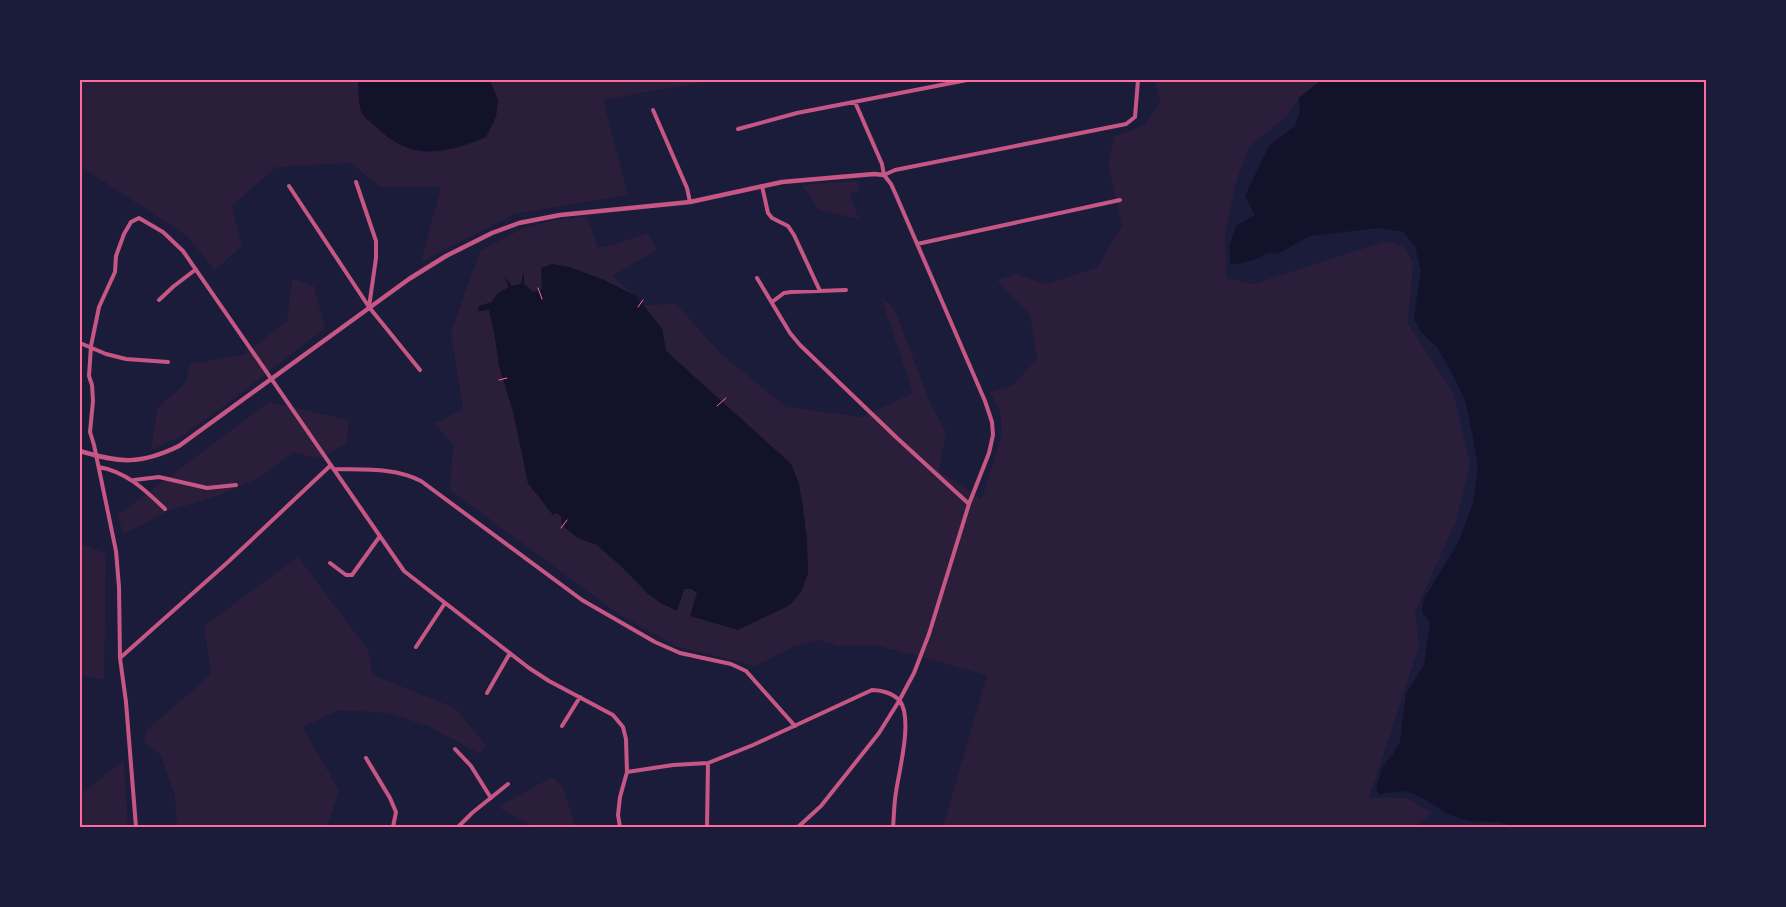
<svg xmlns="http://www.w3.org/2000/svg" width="1786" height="907" font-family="'Work Sans',sans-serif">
  <rect width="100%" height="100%" fill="#1b1b3a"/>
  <!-- green -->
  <path fill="#2a1e3b" d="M 80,80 L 358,80 L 361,112 C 375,123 389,137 404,146 C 426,160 464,146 486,137 L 498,101 L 490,80 L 715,80 L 603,100 L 628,195 L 515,214 L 421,262 L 441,187 L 380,187 L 351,163 L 276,167 L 232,206 L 242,246 L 215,270 L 187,236 L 80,166 Z
    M 1155,80 L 1321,80 L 1299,98 L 1287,116 L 1249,147 L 1235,185 L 1225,234 L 1227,278 L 1253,284 L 1387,241 L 1404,247 L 1413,263 L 1408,324 L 1453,392 L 1470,463 L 1457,519 L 1415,612 L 1419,646 L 1369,798 L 1407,798 L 1432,813 L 1414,827 L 943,827 L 987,675 L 875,645 L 839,646 L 819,640 L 793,647 L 755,666 L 676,646 L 620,615 L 450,490 L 453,444 L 434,424 L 463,409 L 451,332 L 480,251 L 521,229 L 553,220 L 587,216 L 598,248 L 619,243 L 648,233 L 657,250 L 612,276 L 636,296 C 609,282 582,270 552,264 L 542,289 L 533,292 L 524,284 L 524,275 L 521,284 L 512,286 L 505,279 L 509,287 L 496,295 L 492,302 L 479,306 L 479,311 L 489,309 L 495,337 L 499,366 L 513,411 L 528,483 L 553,515 L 556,512 L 561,516 L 562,525 L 578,538 L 597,545 L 620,565 L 684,589 L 691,589 L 697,592 L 801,592 L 808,573 L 807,540 L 799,484 L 791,464 L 666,351 L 662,329 L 643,305 L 676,304 L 721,354 L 786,407 L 862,417 L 913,393 L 881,297 L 894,308 L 932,407 L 946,432 L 939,471 L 982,499 L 1002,434 L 1000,412 L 990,392 L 1012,386 L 1037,359 L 1030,315 L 997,280 L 1016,274 L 1046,284 L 1097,268 L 1122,226 L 1108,164 L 1114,137 L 1145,125 L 1160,102 Z
    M 858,181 L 860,191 L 849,193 L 859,219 L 819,210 L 802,185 Z
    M 292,279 L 314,286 L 325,328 L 232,400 L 185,434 L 151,450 L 157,409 L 186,382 L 190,364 L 243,355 L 287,321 Z
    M 269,402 L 349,420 L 347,443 L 320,459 L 293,452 L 262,476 L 218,496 L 170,510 L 123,535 L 118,515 Z
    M 80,543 L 106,554 L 104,680 L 80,674 Z
    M 298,557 L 368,650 L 373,675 L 455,708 L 486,745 L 480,754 L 428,726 L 389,713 L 340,710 L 302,727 L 339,790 L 327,827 L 177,827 L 175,796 L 161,755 L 143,742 L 148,729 L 211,674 L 204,626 Z
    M 121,762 L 124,762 L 128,827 L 80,827 L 80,795 Z
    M 552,777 L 563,787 L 575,827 L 534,827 L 498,807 Z"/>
  <!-- water -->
  <path fill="#12122b" d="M 358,80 L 490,80 L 498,100 L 496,117 L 486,137 C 445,154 410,161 376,127 C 372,123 363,117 361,111 C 358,101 359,90 358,80 Z
    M 1321,80 L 1706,80 L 1706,827 L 1516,827 L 1499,822 L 1469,821 L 1447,814 L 1423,798 L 1406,791 L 1384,793 L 1379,796 L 1376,787 L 1383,766 L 1393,754 L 1400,742 L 1406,694 L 1424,665 L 1430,622 L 1422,612 L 1424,599 L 1459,541 L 1473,503 L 1478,468 L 1473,437 L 1465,400 L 1451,371 L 1437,347 L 1421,332 L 1414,318 L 1421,270 L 1415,247 L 1404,232 L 1378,228 L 1310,236 L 1277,254 L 1268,253 L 1254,260 L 1231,265 L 1229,247 L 1236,226 L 1255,215 L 1245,196 L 1269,146 L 1295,126 L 1300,111 L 1299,98 Z
    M 552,264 L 569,267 L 602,279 L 636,296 L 662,329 L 666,351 L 791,464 L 799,484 L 802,501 L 807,540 L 808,573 L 801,592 L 790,605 L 738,630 L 690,616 L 697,593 L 691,589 L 684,589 L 677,611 L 659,602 L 647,593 L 620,565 L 597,545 L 578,538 L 562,525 L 561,516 L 556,513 L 553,515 L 528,483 L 513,411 L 499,366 L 495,337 L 489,310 L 478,311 L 479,306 L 492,302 L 496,295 L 509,287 L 504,276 L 512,286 L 521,284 L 524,271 L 524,284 L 533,292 L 542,289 L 541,268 Z"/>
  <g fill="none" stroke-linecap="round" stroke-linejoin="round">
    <!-- path -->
    <path stroke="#ff6b9d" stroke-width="1" d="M 538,288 L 542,299
      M 638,307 L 643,300
      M 499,380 L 507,378
      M 717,406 L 726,398
      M 561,528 L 567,520"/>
    <!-- minor -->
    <path stroke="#c65784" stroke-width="4" d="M 653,110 L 687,188 L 690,202
      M 738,129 L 797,113 L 967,80
      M 884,175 L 895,170 L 1126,124 L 1135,117 L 1138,80
      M 356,182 L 376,241 L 376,258 L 369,307
      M 289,186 L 369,307 L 420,370
      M 762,186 L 768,213 L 772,218 L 788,226 L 794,235 L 820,291
      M 917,244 L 1120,200
      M 757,278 L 790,333 L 800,345 L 897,438 L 969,504
      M 159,300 L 174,286 L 195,270
      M 772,302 L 784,293 L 791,292 L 846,290
      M 80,343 L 106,354 L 126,359 L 168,362
      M 99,467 C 127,472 145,490 165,509
      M 334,469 C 363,470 394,467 421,481 L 582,600 L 655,642 L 680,653 L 731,664 L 746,671 L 795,726
      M 134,480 L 159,477 L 207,488 L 236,485
      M 330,563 L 346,575 L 352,575 L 380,536
      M 416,647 L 445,603
      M 120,658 L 228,562 L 331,465
      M 487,693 L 510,653
      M 562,726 L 580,697
      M 455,749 L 471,766 L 491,798
      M 366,758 L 390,798 L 396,812 L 393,827
      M 627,772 L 673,765 L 708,763 L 753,745 L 872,690 C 881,690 893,693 900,701 C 913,719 899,771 896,792 C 894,804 894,816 893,827
      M 136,827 L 126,702 L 120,658 L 119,587 L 116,551 L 94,445 L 90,432 L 93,401 L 92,385 L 89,376 L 91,346 L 99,307 L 115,272 L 116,256 L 124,234 L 131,222 L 139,218 L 163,232 L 183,251 L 404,571 L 529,668 L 549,681 L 613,715 L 623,727 L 626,739 L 627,772 L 620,797 L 618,815 L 620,827
      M 458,827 L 472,813 L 508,784
      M 707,827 L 708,763
      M 798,827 L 821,806 L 879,733 L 899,701 L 914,673 L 929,634 L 969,504 L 989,453 L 993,435 L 992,422 L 985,401 L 896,195 L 891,184 L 884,175 L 882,164 L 855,102"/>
    <!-- tertiary -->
    <path stroke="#c65784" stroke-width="4.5" d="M 80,451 C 120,463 140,465 179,446 L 409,279 L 446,256 L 492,233 L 519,223 L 560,215 L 690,202 L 782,182 L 874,174 L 884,175"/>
  </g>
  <!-- border -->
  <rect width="1786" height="907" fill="none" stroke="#1b1b3a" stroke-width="162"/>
  <rect x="81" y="81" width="1624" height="745" fill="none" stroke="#ff6b9d" stroke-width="2"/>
</svg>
